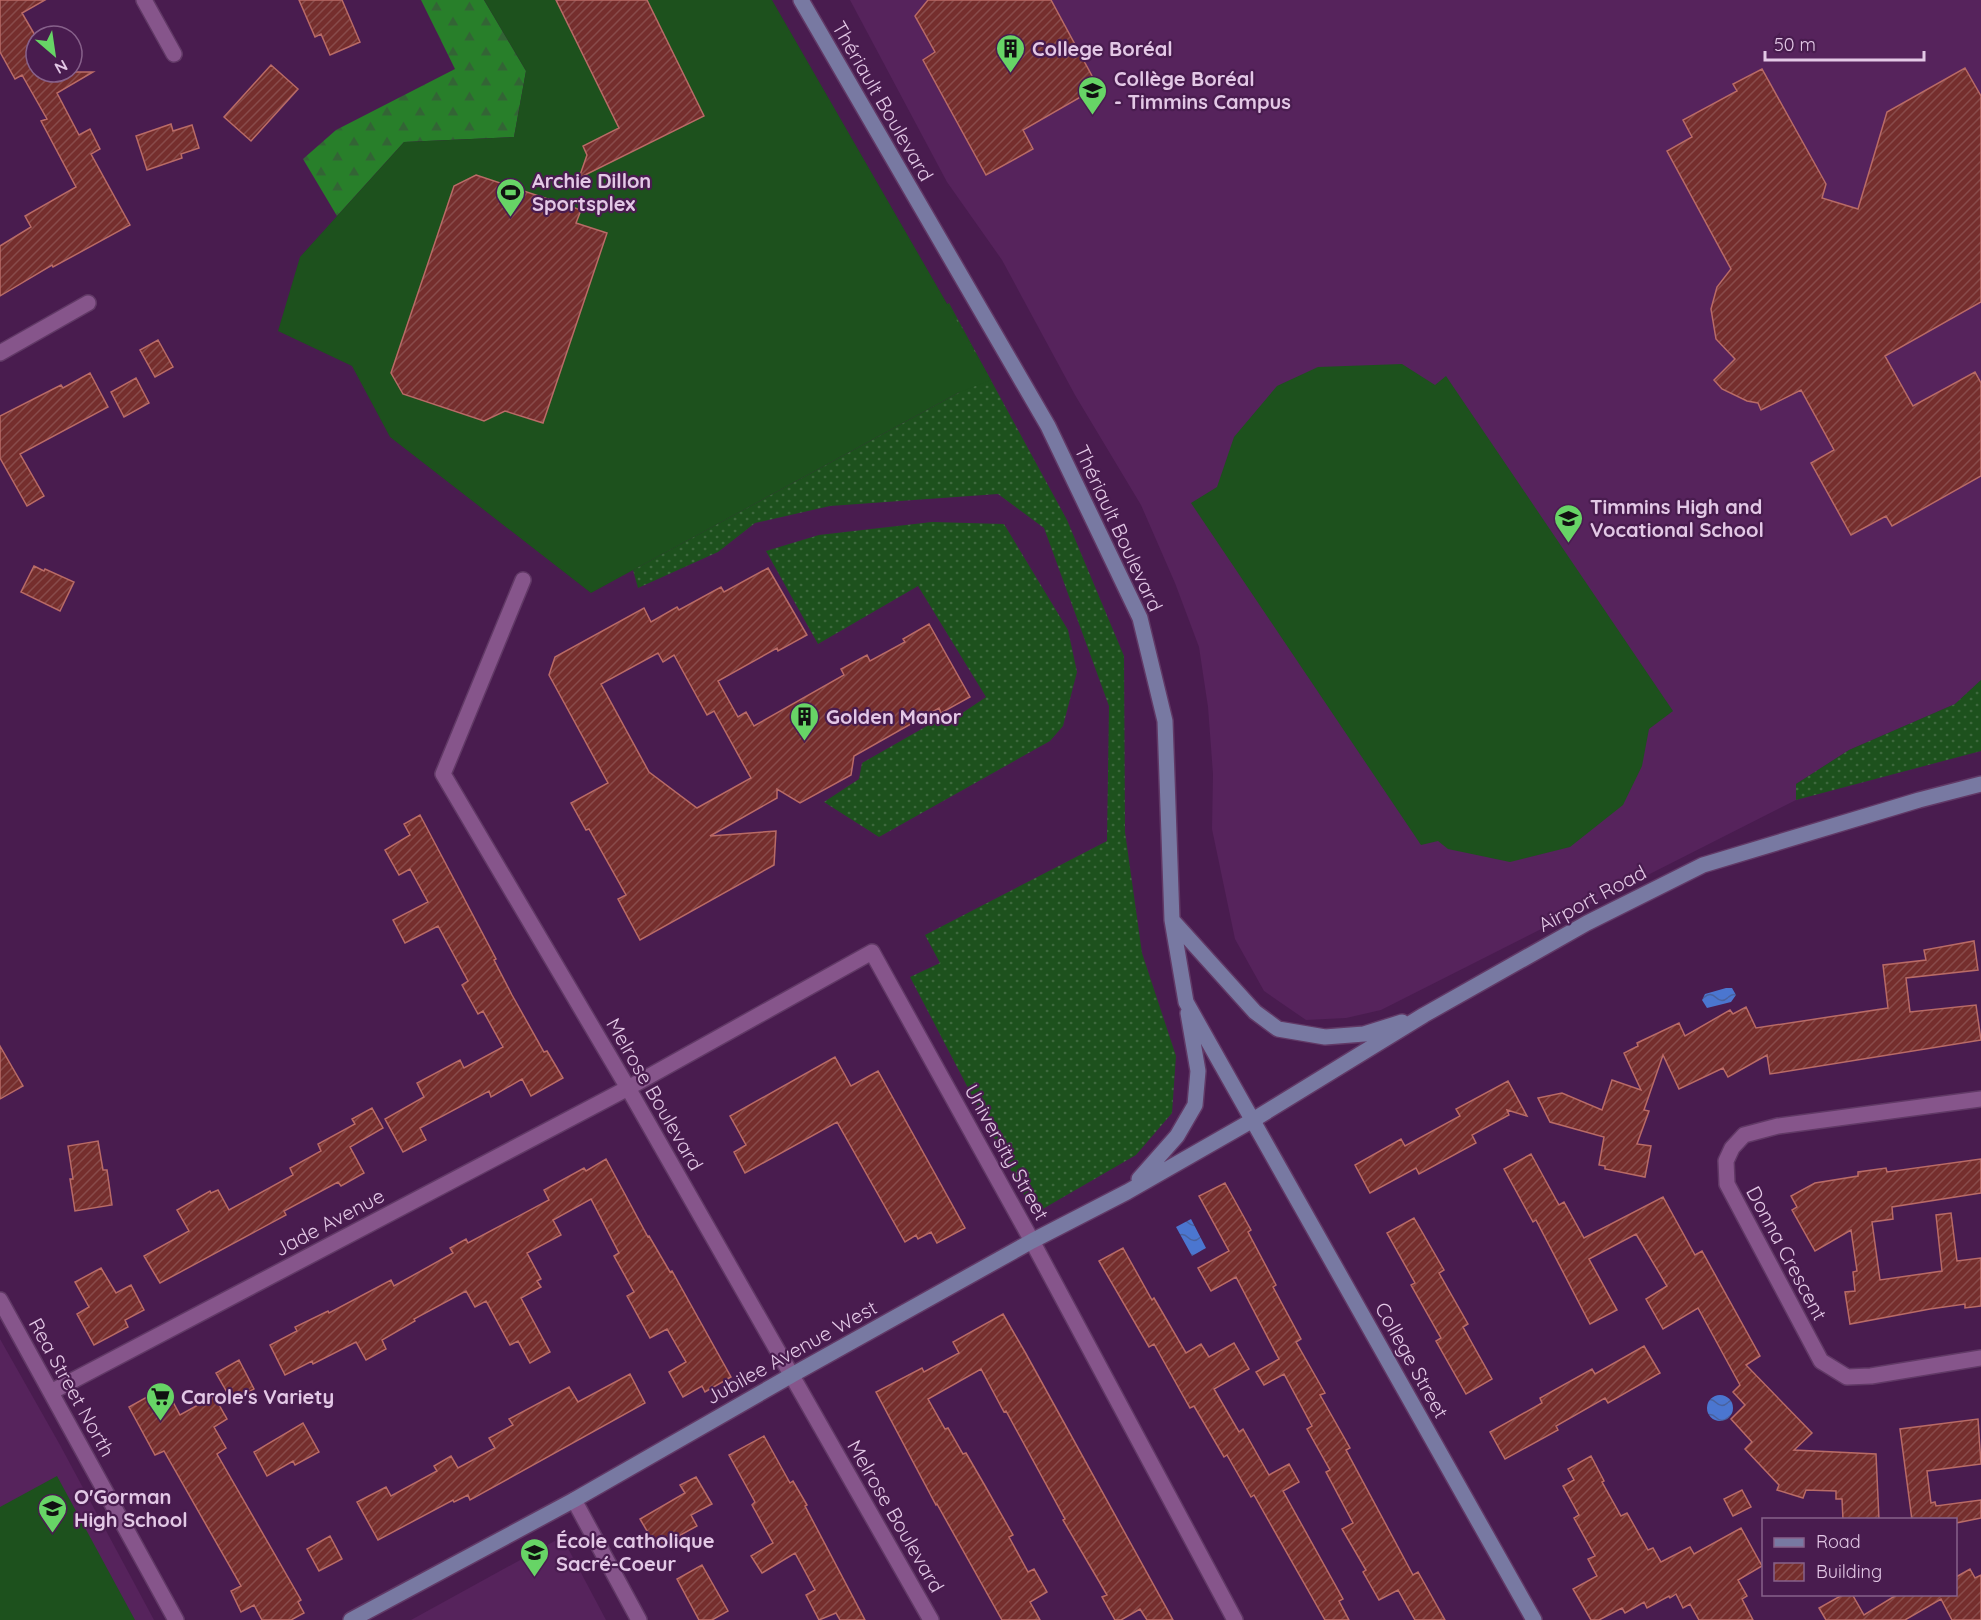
<svg xmlns="http://www.w3.org/2000/svg" width="1981" height="1620" font-family="Quicksand,sans-serif">
  <defs>
    <pattern id="grass-dots" width="8" height="8" patternUnits="userSpaceOnUse" patternTransform="scale(1.5)"><rect width="8" height="8" fill="#1d511d"/><path d="M2 2h.1M6 6h.1" fill="none" stroke="#3e693e" stroke-width="1.8" stroke-linecap="round"/></pattern>
    <pattern id="forest-firs" width="22" height="20" patternUnits="userSpaceOnUse" patternTransform="scale(1.5)"><rect width="22" height="20" fill="#287f2a"/><path d="M5 1l3.5 6h-7zM16 11l3.5 6h-7z" fill="#336435"/></pattern>
    <pattern id="water-waves" width="16" height="10" patternUnits="userSpaceOnUse" patternTransform="scale(1.5)"><rect width="16" height="10" fill="#4b76d0"/><path d="M0 5q4-4 8 0t8 0" fill="none" stroke="#49629f"/></pattern>
    <pattern id="building-hatch" width="6" height="6" patternUnits="userSpaceOnUse" patternTransform="scale(1.5)"><rect width="6" height="6" fill="#752e2d"/><path d="M-1 1l2-2M0 6l6-6M5 7l2-2" fill="none" stroke="#884b4b"/></pattern>
  </defs>
  <rect width="100%" height="100%" fill="#491c4f"/>
  <!-- built -->
  <path fill="#56235c" d="M 850,0 L 1981,0 L 1981,680 L 1955,704 L 1849,750 L 1796,784 L 1796,800 L 1381,1010 L 1346,1018 L 1306,1020 L 1264,991 L 1235,939 L 1212,829 L 1213,774 L 1208,707 L 1199,647 L 1175,583 L 1141,505 L 1075,395 L 1002,260 L 947,182 Z
    M 0,1339 L 60,1445 L 154,1620 L 0,1620 Z
    M 562,1537 L 606,1620 L 411,1620 Z"/>
  <!-- grass -->
  <path fill="url(#grass-dots)" d="M 949,303 L 1067,520 L 1124,656 L 1125,832 L 1142,953 L 1176,1056 L 1172,1113 L 1136,1155 L 1034,1214 L 910,977 L 940,963 L 925,935 L 1107,841 L 1109,706 L 1044,528 L 998,494 L 830,506 L 755,523 L 718,552 L 638,588 L 633,570 L 960,392 L 923,318 Z
    M 932,522 L 1004,524 L 1068,630 L 1077,672 L 1063,726 L 1050,741 L 879,837 L 824,802 L 859,779 L 862,763 L 934,722 L 949,722 L 986,697 L 918,586 L 818,644 L 766,551 L 819,535 Z
    M 1981,680 L 1981,751 L 1796,800 L 1796,784 L 1849,750 L 1955,704 Z"/>
  <!-- forest -->
  <path fill="url(#forest-firs)" d="M 421,0 L 484,0 L 526,71 L 514,137 L 404,142 L 337,216 L 303,159 L 336,130 L 455,69 Z"/>
  <!-- garden -->
  <path fill="#1d511d" d="M 484,0 L 772,0 L 991,380 L 960,392 L 591,593 L 390,437 L 352,366 L 278,331 L 300,257 L 404,142 L 514,137 L 526,71 Z
    M 1402,364 L 1435,385 L 1446,376 L 1673,711 L 1649,729 L 1642,766 L 1623,805 L 1570,847 L 1510,862 L 1448,849 L 1438,841 L 1421,845 L 1191,503 L 1217,487 L 1234,437 L 1277,386 L 1318,367 Z
    M 57,1476 L 135,1620 L 0,1620 L 0,1507 Z"/>
  <!-- water -->
  <path fill="url(#water-waves)" d="M 1726,988 L 1732,988 L 1736,995 L 1731,1002 L 1707,1008 L 1702,1000 L 1705,994 Z
    M 1191,1219 L 1206,1248 L 1192,1256 L 1176,1227 Z
    M1707 1408a13 13 0 1 1 26 0a13 13 0 1 1-26 0Z"/>
  <!-- building -->
  <path fill="url(#building-hatch)" stroke="#b96b67" stroke-width="1.5" fill-rule="evenodd" d="M 0,0 L 45,0 L 22,13 L 36,37 L 36,72 L 93,72 L 57,93 L 79,135 L 90,129 L 100,149 L 91,154 L 130,225 L 53,267 L 52,265 L 0,296 L 0,246 L 31,227 L 25,216 L 76,187 L 41,121 L 47,119 L 22,75 L 15,79 L 0,52 Z
    M 299,0 L 342,0 L 360,42 L 330,55 L 321,34 L 315,37 Z
    M 556,0 L 647,0 L 704,116 L 579,178 L 587,155 L 583,146 L 619,128 Z
    M 928,0 L 1051,0 L 1098,87 L 1023,130 L 1033,149 L 986,175 L 923,60 L 935,52 L 915,16 Z
    M 271,65 L 298,89 L 251,141 L 224,117 Z
    M 1965,68 L 1981,96 L 1981,302 L 1885,356 L 1913,406 L 1975,372 L 1981,383 L 1981,476 L 1892,526 L 1886,516 L 1851,535 L 1811,463 L 1834,450 L 1801,390 L 1761,410 L 1758,403 L 1747,401 L 1722,389 L 1714,380 L 1735,359 L 1716,339 L 1711,309 L 1717,287 L 1731,269 L 1667,151 L 1692,137 L 1683,120 L 1737,91 L 1733,84 L 1762,69 L 1826,184 L 1822,198 L 1858,209 L 1887,112 Z
    M 171,124 L 173,131 L 192,125 L 199,148 L 181,154 L 182,158 L 147,170 L 136,136 Z
    M 476,175 L 581,210 L 576,223 L 607,233 L 543,423 L 505,411 L 484,421 L 403,394 L 391,373 L 454,186 Z
    M 158,340 L 173,367 L 155,377 L 140,350 Z
    M 90,373 L 108,407 L 20,454 L 44,496 L 27,506 L 0,458 L 0,416 L 61,385 L 63,388 Z
    M 136,378 L 149,403 L 124,417 L 111,392 Z
    M 34,566 L 44,571 L 45,569 L 74,582 L 60,611 L 21,592 Z
    M 768,568 L 807,635 L 778,651 L 777,648 L 718,681 L 738,717 L 746,712 L 754,726 L 844,675 L 841,669 L 867,655 L 870,661 L 905,642 L 903,639 L 929,624 L 970,697 L 941,713 L 939,708 L 854,756 L 851,775 L 800,803 L 777,789 L 777,798 L 710,836 L 776,831 L 774,865 L 640,940 L 618,899 L 626,895 L 589,829 L 586,830 L 571,803 L 608,783 L 549,675 L 555,657 L 644,608 L 651,622 L 677,607 L 679,610 L 721,587 L 724,592 ZM 658,653 L 663,662 L 674,655 L 707,715 L 714,711 L 751,778 L 697,808 L 649,772 L 601,684 Z
    M 420,815 L 496,959 L 494,960 L 512,995 L 544,1052 L 547,1051 L 563,1078 L 531,1096 L 522,1079 L 491,1097 L 489,1091 L 420,1128 L 426,1140 L 403,1152 L 385,1119 L 424,1097 L 417,1083 L 460,1060 L 464,1068 L 503,1047 L 483,1011 L 478,1014 L 462,985 L 468,981 L 438,926 L 405,943 L 393,920 L 428,902 L 410,869 L 399,875 L 385,850 L 410,835 L 404,824 Z
    M 1974,941 L 1978,970 L 1906,978 L 1910,1012 L 1976,1005 L 1981,1040 L 1770,1074 L 1767,1055 L 1728,1077 L 1723,1068 L 1679,1089 L 1663,1055 L 1644,1110 L 1649,1111 L 1637,1144 L 1651,1146 L 1645,1177 L 1605,1169 L 1605,1166 L 1599,1165 L 1604,1137 L 1550,1122 L 1538,1098 L 1562,1093 L 1602,1110 L 1612,1080 L 1641,1090 L 1624,1053 L 1638,1046 L 1637,1043 L 1679,1023 L 1685,1036 L 1730,1010 L 1733,1014 L 1746,1007 L 1756,1028 L 1888,1008 L 1883,965 L 1926,960 L 1924,950 Z
    M 0,1046 L 23,1086 L 0,1099 Z
    M 835,1057 L 851,1086 L 878,1071 L 965,1228 L 937,1243 L 931,1232 L 918,1239 L 916,1235 L 905,1242 L 837,1122 L 745,1173 L 734,1152 L 746,1145 L 730,1116 Z
    M 1508,1081 L 1527,1116 L 1507,1110 L 1509,1115 L 1472,1135 L 1476,1143 L 1419,1174 L 1416,1168 L 1370,1193 L 1355,1165 L 1401,1139 L 1405,1146 L 1460,1116 L 1456,1109 Z
    M 372,1108 L 383,1128 L 350,1147 L 364,1173 L 341,1186 L 338,1182 L 284,1211 L 286,1215 L 160,1283 L 144,1256 L 189,1231 L 177,1210 L 210,1191 L 211,1193 L 218,1190 L 229,1210 L 293,1175 L 290,1168 L 321,1151 L 318,1144 L 355,1124 L 352,1119 Z
    M 98,1141 L 103,1170 L 107,1170 L 112,1205 L 75,1211 L 70,1179 L 73,1179 L 68,1146 Z
    M 1531,1154 L 1559,1205 L 1564,1202 L 1584,1238 L 1663,1197 L 1695,1255 L 1702,1251 L 1760,1356 L 1746,1365 L 1812,1433 L 1794,1450 L 1876,1454 L 1879,1520 L 1843,1520 L 1842,1499 L 1836,1499 L 1836,1491 L 1806,1490 L 1803,1498 L 1777,1490 L 1779,1485 L 1745,1449 L 1752,1442 L 1731,1419 L 1745,1405 L 1733,1392 L 1740,1385 L 1698,1308 L 1663,1329 L 1646,1299 L 1667,1286 L 1636,1234 L 1589,1259 L 1617,1310 L 1590,1324 L 1536,1220 L 1533,1222 L 1504,1169 Z
    M 606,1159 L 648,1237 L 649,1236 L 670,1272 L 672,1271 L 731,1377 L 705,1392 L 702,1386 L 683,1397 L 669,1372 L 686,1362 L 667,1329 L 650,1338 L 627,1296 L 634,1292 L 614,1256 L 619,1253 L 591,1199 L 553,1220 L 561,1235 L 527,1253 L 541,1279 L 537,1281 L 541,1287 L 521,1298 L 550,1352 L 530,1363 L 518,1341 L 510,1345 L 486,1301 L 475,1307 L 466,1291 L 414,1319 L 415,1321 L 382,1340 L 386,1349 L 366,1360 L 356,1342 L 313,1364 L 312,1361 L 285,1375 L 270,1345 L 297,1331 L 295,1327 L 328,1311 L 329,1313 L 391,1280 L 394,1286 L 453,1253 L 450,1248 L 466,1239 L 468,1243 L 549,1200 L 544,1190 L 584,1168 L 586,1171 Z
    M 1981,1159 L 1981,1193 L 1892,1207 L 1893,1219 L 1872,1222 L 1880,1280 L 1942,1271 L 1936,1215 L 1951,1213 L 1957,1261 L 1981,1258 L 1981,1306 L 1965,1308 L 1965,1304 L 1930,1309 L 1850,1324 L 1845,1292 L 1855,1291 L 1853,1272 L 1857,1271 L 1851,1230 L 1815,1251 L 1792,1210 L 1797,1207 L 1791,1196 L 1815,1183 L 1858,1176 L 1858,1172 L 1886,1168 L 1887,1172 Z
    M 1225,1183 L 1251,1230 L 1248,1232 L 1276,1285 L 1273,1287 L 1301,1339 L 1296,1342 L 1325,1393 L 1320,1395 L 1350,1448 L 1346,1450 L 1413,1575 L 1418,1572 L 1445,1620 L 1415,1620 L 1398,1590 L 1379,1600 L 1363,1572 L 1366,1570 L 1342,1529 L 1353,1523 L 1326,1472 L 1330,1470 L 1307,1429 L 1312,1426 L 1284,1374 L 1264,1385 L 1256,1372 L 1279,1359 L 1236,1277 L 1211,1291 L 1198,1268 L 1229,1251 L 1199,1196 Z
    M 1414,1218 L 1444,1270 L 1439,1273 L 1468,1324 L 1463,1327 L 1492,1379 L 1466,1394 L 1436,1341 L 1441,1338 L 1411,1285 L 1415,1283 L 1387,1233 Z
    M 1123,1248 L 1152,1300 L 1154,1298 L 1186,1353 L 1201,1344 L 1209,1357 L 1234,1343 L 1249,1369 L 1214,1389 L 1239,1432 L 1243,1429 L 1269,1475 L 1289,1464 L 1299,1482 L 1283,1491 L 1343,1599 L 1339,1601 L 1349,1620 L 1325,1620 L 1254,1495 L 1251,1497 L 1227,1455 L 1224,1457 L 1194,1406 L 1190,1408 L 1154,1344 L 1149,1347 L 1099,1261 Z
    M 101,1268 L 116,1293 L 131,1285 L 144,1310 L 125,1320 L 128,1327 L 94,1345 L 77,1314 L 89,1307 L 75,1282 Z
    M 1003,1314 L 1025,1352 L 1173,1620 L 1147,1620 L 1140,1609 L 1121,1620 L 1115,1620 L 1102,1597 L 1107,1595 L 1063,1520 L 1065,1519 L 1006,1411 L 1004,1412 L 981,1369 L 928,1399 L 945,1429 L 948,1428 L 963,1454 L 966,1453 L 984,1484 L 1013,1535 L 1009,1537 L 1028,1572 L 1034,1569 L 1047,1592 L 1030,1602 L 1040,1620 L 1002,1620 L 937,1504 L 936,1505 L 876,1392 L 922,1368 L 924,1372 L 959,1353 L 953,1342 Z
    M 1644,1346 L 1660,1373 L 1608,1403 L 1605,1398 L 1556,1426 L 1558,1430 L 1505,1459 L 1490,1432 L 1542,1403 L 1540,1398 L 1592,1369 L 1595,1374 Z
    M 239,1360 L 254,1389 L 232,1401 L 216,1373 Z
    M 630,1374 L 645,1403 L 470,1500 L 468,1495 L 454,1502 L 453,1500 L 378,1540 L 357,1502 L 386,1487 L 391,1496 L 437,1471 L 434,1466 L 451,1456 L 458,1468 L 495,1448 L 489,1438 L 513,1425 L 509,1419 L 569,1387 L 578,1402 Z
    M 165,1387 L 180,1415 L 214,1396 L 227,1419 L 214,1427 L 226,1448 L 217,1454 L 301,1600 L 298,1602 L 304,1613 L 291,1620 L 262,1620 L 254,1605 L 241,1612 L 231,1591 L 241,1586 L 164,1451 L 155,1455 L 129,1407 Z
    M 1978,1419 L 1981,1464 L 1927,1471 L 1931,1503 L 1935,1502 L 1936,1506 L 1981,1500 L 1981,1518 L 1956,1523 L 1956,1520 L 1912,1520 L 1900,1429 Z
    M 303,1423 L 319,1452 L 295,1465 L 293,1461 L 267,1476 L 254,1452 Z
    M 764,1436 L 790,1483 L 793,1481 L 807,1505 L 805,1506 L 865,1620 L 840,1620 L 836,1613 L 819,1620 L 806,1595 L 815,1590 L 795,1553 L 762,1573 L 751,1556 L 773,1543 L 752,1505 L 755,1502 L 729,1455 Z
    M 1591,1456 L 1604,1481 L 1602,1482 L 1621,1516 L 1627,1513 L 1648,1550 L 1653,1548 L 1661,1562 L 1690,1547 L 1694,1554 L 1741,1528 L 1762,1566 L 1738,1580 L 1747,1596 L 1742,1599 L 1753,1620 L 1699,1620 L 1690,1604 L 1683,1608 L 1676,1594 L 1670,1598 L 1669,1596 L 1647,1608 L 1644,1602 L 1625,1613 L 1622,1608 L 1599,1620 L 1591,1620 L 1573,1589 L 1597,1576 L 1588,1559 L 1595,1556 L 1574,1518 L 1579,1515 L 1563,1486 L 1574,1480 L 1568,1469 Z
    M 696,1477 L 712,1504 L 691,1515 L 697,1526 L 657,1548 L 640,1519 L 685,1493 L 680,1485 Z
    M 1742,1490 L 1751,1507 L 1733,1516 L 1724,1499 Z
    M 330,1536 L 342,1559 L 319,1571 L 307,1549 Z
    M 702,1565 L 728,1611 L 712,1620 L 699,1620 L 677,1579 Z
    M 1970,1569 L 1975,1578 L 1981,1575 L 1981,1620 L 1952,1620 L 1941,1599 L 1905,1620 L 1826,1620 L 1819,1608 L 1844,1594 L 1852,1594 L 1864,1615 L 1898,1594 L 1956,1594 L 1956,1577 Z"/>
  <g fill="none" stroke-linecap="round" stroke-linejoin="round">
    <defs>
      <path id="street" d="M 144,0 L 174,54
        M 0,353 L 88,303
        M 523,580 L 443,774 L 628,1088 L 931,1620
        M 1981,1099 L 1778,1126 L 1744,1135 L 1732,1148 L 1726,1161 L 1727,1184 L 1821,1361 L 1847,1377 L 1871,1376 L 1981,1358
        M 0,1300 L 176,1620
        M 51,1392 L 628,1088 L 872,952 L 1032,1241 L 1235,1620
        M 574,1500 L 639,1620"/>
      <path id="secondary" d="M 801,0 L 1048,426 L 1140,618 L 1165,721 L 1172,920 L 1186,1002 L 1534,1620
        M 1172,920 L 1255,1012 L 1278,1029 L 1325,1037 L 1364,1034 L 1402,1022
        M 1139,1179 L 1177,1136 L 1195,1105 L 1198,1071 L 1188,1013
        M 351,1620 L 574,1500 L 792,1375 L 1032,1241 L 1127,1192 L 1253,1120 L 1424,1015 L 1587,923 L 1703,865 L 1919,800 L 1981,784"/>
    </defs>
    <!-- street casing -->
    <use href="#street" stroke="#613966" stroke-width="18"/>
    <!-- secondary casing -->
    <use href="#secondary" stroke="#613966" stroke-width="18"/>
    <!-- street -->
    <use href="#street" stroke="#86558b" stroke-width="15"/>
    <!-- secondary -->
    <use href="#secondary" stroke="#7879a2" stroke-width="15"/>
  </g>
  <!-- icons -->
  <defs>
    <symbol id="building-pin" viewBox="-11 -11 22 30"><path d="M0 17L-7.5 6A9.5 9.5 0 1 1 7.5 6Z" fill="#67d466" stroke="#491c4f"/><path d="M-4-6H4V6H1V3H-1V6H-4ZM-2.5-4.3h1.7v1.8h-1.7ZM.8-4.3h1.7v1.8H.8ZM-2.5-1h1.7V.8h-1.7ZM.8-1h1.7V.8H.8Z" fill="#111"/></symbol>
    <symbol id="university-pin" viewBox="-11 -11 22 30"><path d="M0 17L-7.5 6A9.5 9.5 0 1 1 7.5 6Z" fill="#67d466" stroke="#491c4f"/><path d="M0-5L7-2L0 1L-7-2ZM-4 1L0 2.5L4 1V4Q0 6-4 4Z" fill="#111"/></symbol>
    <symbol id="stadium-pin" viewBox="-11 -11 22 30"><path d="M0 17L-7.5 6A9.5 9.5 0 1 1 7.5 6Z" fill="#67d466" stroke="#491c4f"/><path d="M0-5a6.5 5 0 1 0 0 10a6.5 5 0 1 0 0-10ZM-3.5-1.8h7v3.6h-7Z" fill="#111"/></symbol>
    <symbol id="school-pin" viewBox="-11 -11 22 30"><path d="M0 17L-7.5 6A9.5 9.5 0 1 1 7.5 6Z" fill="#67d466" stroke="#491c4f"/><path d="M0-5L7-2L0 1L-7-2ZM-4 1L0 2.5L4 1V4Q0 6-4 4Z" fill="#111"/></symbol>
    <symbol id="supermarket-pin" viewBox="-11 -11 22 30"><path d="M0 17L-7.5 6A9.5 9.5 0 1 1 7.5 6Z" fill="#67d466" stroke="#491c4f"/><path d="M-6-5.5h2.5l.6 2H6L4.5 2H-2.5L-4.4-4H-6ZM-1.5 3.2a1.3 1.3 0 1 0 .1 0ZM3 3.2a1.3 1.3 0 1 0 .1 0Z" fill="#111"/></symbol>
  </defs>
  <g fill-rule="evenodd">
    <use href="#building-pin" x="994" y="32" width="33" height="45"/>
    <use href="#university-pin" x="1076" y="74" width="33" height="45"/>
    <use href="#stadium-pin" x="494" y="176" width="33" height="45"/>
    <use href="#school-pin" x="1552" y="502" width="33" height="45"/>
    <use href="#building-pin" x="788" y="700" width="33" height="45"/>
    <use href="#supermarket-pin" x="144" y="1380" width="33" height="45"/>
    <use href="#school-pin" x="36" y="1492" width="33" height="45"/>
    <use href="#school-pin" x="518" y="1536" width="33" height="45"/>
  </g>
  <g text-anchor="middle" dominant-baseline="central" stroke-width="4.5" stroke-linejoin="round" paint-order="stroke">
    <!-- poi labels -->
    <g font-size="20" font-weight="bold" fill="#e3c8e6" stroke="#491c4f" text-anchor="start">
      <text x="1032" y="48">College Boréal</text>
      <text x="1114" y="78">Collège Boréal<tspan x="1114" dy="23">- Timmins Campus</tspan></text>
      <text x="532" y="180">Archie Dillon<tspan x="532" dy="23">Sportsplex</tspan></text>
      <text x="1590" y="506">Timmins High and<tspan x="1590" dy="23">Vocational School</tspan></text>
      <text x="826" y="716">Golden Manor</text>
      <text x="181" y="1396">Carole's Variety</text>
      <text x="74" y="1496">O'Gorman<tspan x="74" dy="23">High School</tspan></text>
      <text x="556" y="1540">École catholique<tspan x="556" dy="23">Sacré-Coeur</tspan></text>
    </g>
    <!-- street labels -->
    <g font-size="20" fill="#e3c8e6" stroke="#491c4f">
      <text transform="translate(883 101) rotate(60)">Thériault Boulevard</text>
      <text transform="translate(1119 528) rotate(65)">Thériault Boulevard</text>
      <text transform="translate(1592 898) rotate(-28)">Airport Road</text>
      <text transform="translate(655 1094) rotate(60)">Melrose Boulevard</text>
      <text transform="translate(1007 1152) rotate(61)">University Street</text>
      <text transform="translate(329 1222) rotate(-28)">Jade Avenue</text>
      <text transform="translate(1787 1253) rotate(62)">Donna Crescent</text>
      <text transform="translate(791 1352) rotate(-29)">Jubilee Avenue West</text>
      <text transform="translate(1412 1360) rotate(61)">College Street</text>
      <text transform="translate(72 1387) rotate(61)">Rea Street North</text>
      <text transform="translate(896 1516) rotate(60)">Melrose Boulevard</text>
    </g>
  </g>
  <!-- legend -->
  <rect x="1762" y="1518" width="195" height="78" fill="#491c4f" stroke="#87618b" stroke-width="1.5"/>
  <rect x="1774" y="1538" width="30" height="9" fill="#7879a2" stroke="#87618b" stroke-width="1.5"/>
  <text x="1816" y="1548" font-size="18" fill="#e3c8e6">Road</text>
  <rect x="1774" y="1563" width="30" height="18" fill="url(#building-hatch)" stroke="#87618b" stroke-width="1.5"/>
  <text x="1816" y="1578" font-size="18" fill="#e3c8e6">Building</text>
  <!-- north arrow -->
  <g transform="translate(54 54) rotate(151)"><circle r="28" fill="#491c4f" stroke="#87618b" stroke-width="1.5"/>
  <path d="M0-4.5L10 22L0 15L-10 22Z" fill="#67d466"/>
  <text y="-9" font-size="16" font-weight="bold" text-anchor="middle" fill="#e3c8e6">N</text>
  </g>
  <!-- scale -->
  <path d="M1765 51v9h159v-9" fill="none" stroke="#e3c8e6" stroke-width="3"/>
  <text x="1774" y="51" font-size="18" fill="#e3c8e6" stroke="#491c4f" stroke-width="4.5" paint-order="stroke">50 m</text>
</svg>
